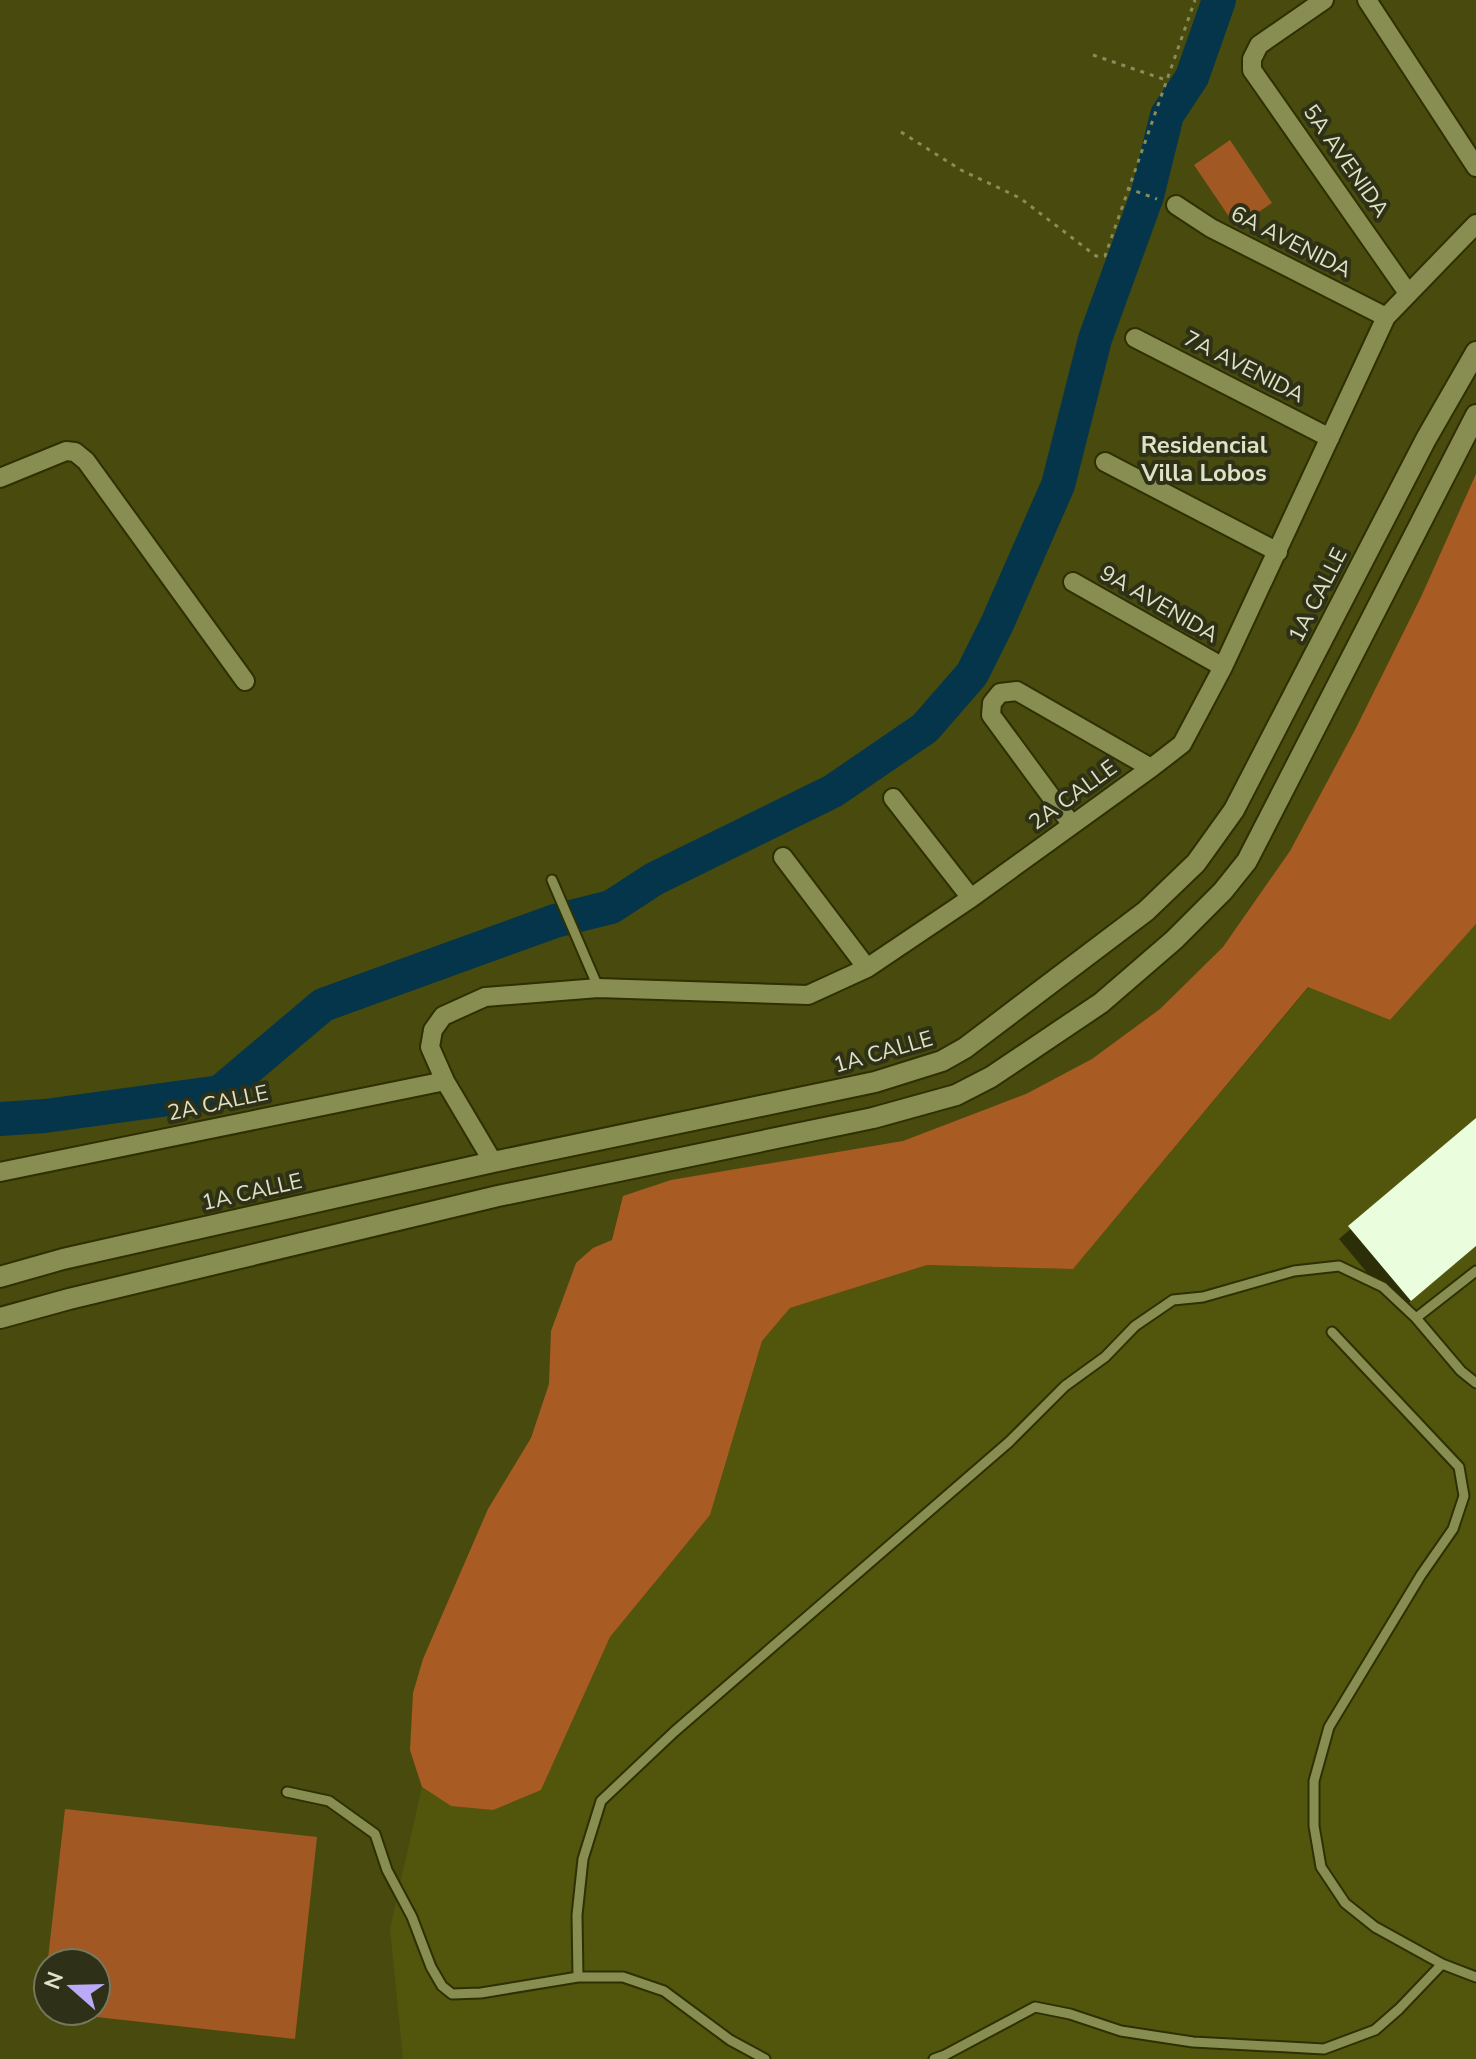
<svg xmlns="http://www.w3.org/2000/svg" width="1476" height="2059" font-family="'Nunito Sans',sans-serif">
  <rect width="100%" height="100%" fill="#484b0d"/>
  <!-- built -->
  <path fill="#51560c" d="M 1476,924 L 1476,2059 L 403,2059 L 390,1929 L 422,1787 L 451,1806 L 541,1790 L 610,1637 L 710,1515 L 762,1341 L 790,1308 L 927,1265 L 1073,1269 L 1309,987 L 1390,1020 Z"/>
  <!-- green -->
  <path fill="#a15823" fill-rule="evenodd" d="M 1230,140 L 1272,203 L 1236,227 L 1194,165 Z
    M 65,1809 L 317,1837 L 295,2039 L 42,2011 ZM 96,1963 L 96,2011 L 48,2011 L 48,1963 Z"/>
  <!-- forest -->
  <path fill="#a85c24" d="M 1476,474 L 1476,924 L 1390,1020 L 1308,987 L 1073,1269 L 927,1265 L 790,1308 L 762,1341 L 710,1515 L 610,1637 L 541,1790 L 493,1810 L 451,1806 L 422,1787 L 410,1750 L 413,1693 L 423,1659 L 488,1509 L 531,1438 L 549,1384 L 551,1331 L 576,1263 L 593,1248 L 612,1240 L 623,1196 L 671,1180 L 903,1141 L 1026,1094 L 1092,1059 L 1160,1009 L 1223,947 L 1290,851 L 1355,730 L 1421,597 Z"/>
  <!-- shadow -->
  <path fill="#0007" d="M 1476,1121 L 1476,1246 L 1399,1311 L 1339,1239 Z"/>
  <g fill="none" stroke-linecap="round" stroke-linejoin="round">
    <!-- river -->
    <path stroke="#05354a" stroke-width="34" d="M 0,1119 L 45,1116 L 220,1092 L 323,1005 L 555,921 L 611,907 L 654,879 L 833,791 L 925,728 L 972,674 L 997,624 L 1058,485 L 1095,339 L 1147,196 L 1167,115 L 1192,77 L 1219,0"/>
  </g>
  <!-- building -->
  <path fill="#eafedd" d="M 1476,1118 L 1476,1246 L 1411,1301 L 1348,1226 Z"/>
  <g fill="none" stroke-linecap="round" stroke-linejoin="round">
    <defs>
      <path id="service" d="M 552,880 L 598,987
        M 1416,1318 L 1476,1271
        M 1332,1332 L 1459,1467 L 1464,1496 L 1453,1529 L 1421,1575 L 1329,1727 L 1314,1781 L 1314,1826 L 1321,1867 L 1345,1903 L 1375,1927 L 1442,1964 L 1476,1977
        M 287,1792 L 329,1801 L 375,1834 L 387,1870 L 412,1917 L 431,1967 L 442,1986 L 452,1994 L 481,1993 L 578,1977 L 623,1977 L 664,1991 L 730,2040 L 765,2059
        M 578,1977 L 577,1915 L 583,1859 L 601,1801 L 674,1732 L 1009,1442 L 1065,1386 L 1105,1357 L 1135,1326 L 1173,1300 L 1203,1297 L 1294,1271 L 1339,1266 L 1383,1287 L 1416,1318 L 1461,1371 L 1476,1383
        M 934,2059 L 945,2055 L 1035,2007 L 1070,2014 L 1121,2031 L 1193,2042 L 1324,2049 L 1375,2030 L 1399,2009 L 1442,1964"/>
      <path id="minor" d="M 1324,0 L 1259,45 L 1252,59 L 1252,70 L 1408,293
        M 1367,0 L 1476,167
        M 1176,205 L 1211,228 L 1386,317
        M 1135,338 L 1330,438
        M 1105,462 L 1278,552
        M 0,478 L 66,451 L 75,452 L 86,461 L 245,681
        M 1073,582 L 1223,667
        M 893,798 L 971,898
        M 1072,825 L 991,715 L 992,703 L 1000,693 L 1017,691 L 1151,768
        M 783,857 L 867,968
        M 493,1162 L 445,1081 L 430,1047 L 433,1030 L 443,1016 L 485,997 L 598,988 L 808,995 L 867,968 L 971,898 L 1151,768 L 1182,744 L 1223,667 L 1386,317 L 1476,224
        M 0,1172 L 445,1081"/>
      <path id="secondary" d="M 0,1277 L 63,1259 L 493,1162 L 875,1082 L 942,1061 L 965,1048 L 1146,911 L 1196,863 L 1234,810 L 1426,439 L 1476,352
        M 0,1318 L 69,1299 L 498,1196 L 873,1118 L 956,1095 L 991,1077 L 1101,1003 L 1174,940 L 1223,891 L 1247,861 L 1476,415"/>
    </defs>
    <!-- service casing -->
    <use href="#service" stroke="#2e3002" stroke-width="13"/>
    <!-- minor casing -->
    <use href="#minor" stroke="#2e3002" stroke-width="22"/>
    <!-- secondary casing -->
    <use href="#secondary" stroke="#2e3002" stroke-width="24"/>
    <!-- path -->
    <path stroke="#898d5c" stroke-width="3" stroke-dasharray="4 6" stroke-linecap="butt" d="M 1093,55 L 1166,80
      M 901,132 L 961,170 L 1020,198 L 1096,256 L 1105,256 L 1195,0
      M 1127,188 L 1157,199"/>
    <!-- service -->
    <use href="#service" stroke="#888d52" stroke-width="9"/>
    <!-- minor -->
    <use href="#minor" stroke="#888d52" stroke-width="18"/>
    <!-- secondary -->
    <use href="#secondary" stroke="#888d52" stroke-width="20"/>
  </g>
  <g text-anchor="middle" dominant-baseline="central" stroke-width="8" stroke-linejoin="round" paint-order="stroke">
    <!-- street labels -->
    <g font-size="22" fill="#dfe3c5" stroke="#2e3017">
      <text transform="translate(1346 161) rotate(55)">5A AVENIDA</text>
      <text transform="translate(1291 242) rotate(27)">6A AVENIDA</text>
      <text transform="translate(1244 367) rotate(27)">7A AVENIDA</text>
      <text transform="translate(1318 595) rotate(-63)">1A CALLE</text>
      <text transform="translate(1159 604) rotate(30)">9A AVENIDA</text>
      <text transform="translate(1073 795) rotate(-36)">2A CALLE</text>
      <text transform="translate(883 1052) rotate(-16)">1A CALLE</text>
      <text transform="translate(218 1103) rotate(-12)">2A CALLE</text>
      <text transform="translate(252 1192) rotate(-13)">1A CALLE</text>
    </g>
    <!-- neighbourhood labels -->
    <g font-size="24" font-weight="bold" fill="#dfe3c5" stroke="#2e3017">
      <text x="1204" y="445">Residencial<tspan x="1204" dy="28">Villa Lobos</tspan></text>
    </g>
  </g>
  <!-- north arrow -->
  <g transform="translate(72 1987) rotate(290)"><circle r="38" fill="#2e3017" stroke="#75785d" stroke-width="2"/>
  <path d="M0-6L14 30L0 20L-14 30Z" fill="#baaaf7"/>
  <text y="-12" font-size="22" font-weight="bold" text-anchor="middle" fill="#dfe3c5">N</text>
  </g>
</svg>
